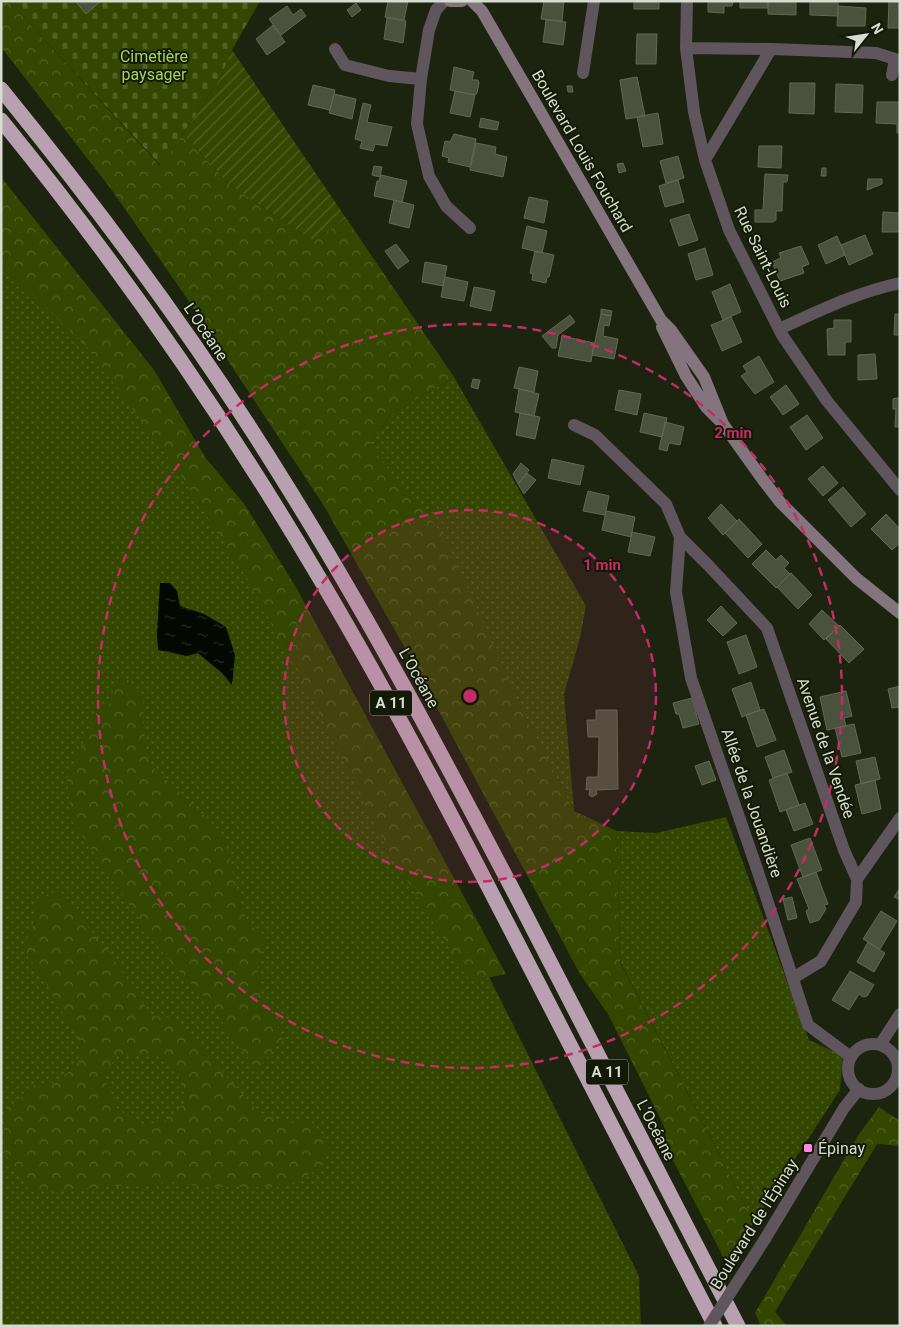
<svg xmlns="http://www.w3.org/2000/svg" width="901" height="1327" font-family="Roboto,sans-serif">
  <defs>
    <pattern id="grass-dots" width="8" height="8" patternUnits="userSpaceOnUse" patternTransform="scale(1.25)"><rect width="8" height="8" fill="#344700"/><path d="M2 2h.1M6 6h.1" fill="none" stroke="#516124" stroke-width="1.8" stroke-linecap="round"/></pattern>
    <pattern id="forest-crowns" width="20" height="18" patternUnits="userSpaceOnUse" patternTransform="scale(1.25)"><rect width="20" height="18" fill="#344700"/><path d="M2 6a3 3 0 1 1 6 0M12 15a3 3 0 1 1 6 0" fill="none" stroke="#516124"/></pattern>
    <pattern id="cemetery-stones" width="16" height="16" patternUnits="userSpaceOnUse" patternTransform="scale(1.25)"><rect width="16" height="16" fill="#344700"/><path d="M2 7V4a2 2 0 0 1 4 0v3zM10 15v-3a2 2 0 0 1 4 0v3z" fill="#516124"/></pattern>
    <pattern id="garden-furrows" width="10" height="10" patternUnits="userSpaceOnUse" patternTransform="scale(1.25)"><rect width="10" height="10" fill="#344700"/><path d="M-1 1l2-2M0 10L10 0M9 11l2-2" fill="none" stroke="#516124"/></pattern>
    <pattern id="water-ripples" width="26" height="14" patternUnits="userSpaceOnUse" patternTransform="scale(1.25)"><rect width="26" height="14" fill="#030800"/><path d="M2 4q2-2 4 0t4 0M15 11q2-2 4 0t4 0" fill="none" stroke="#272b24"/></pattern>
  </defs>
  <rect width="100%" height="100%" fill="#1c230f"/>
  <!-- grass -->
  <path fill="url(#grass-dots)" d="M 1,189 L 446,891 L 639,1276 L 641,1326 L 1,1326 Z
    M 454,377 L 586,606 L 580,638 L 564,694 L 574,811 L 522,711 L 369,446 L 391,414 Z
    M 726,817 L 809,1040 L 843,1056 L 840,1090 L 754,1222 L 620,961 L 617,831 L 656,833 Z"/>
  <!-- forest -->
  <path fill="url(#forest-crowns)" fill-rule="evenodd" d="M 1,1 L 9,1 L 160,166 L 183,134 L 230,185 L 313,241 L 346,218 L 454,377 L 391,414 L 369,446 L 445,537 L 522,711 L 574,811 L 617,831 L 620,962 L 754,1222 L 727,1264 L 667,1149 L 664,1126 L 608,1014 L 580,974 L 405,648 L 324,506 L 186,297 L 111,189 L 1,47 Z
    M 1,177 L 154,370 L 205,457 L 245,505 L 297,589 L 506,974 L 470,981 L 386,847 L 309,692 L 244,574 L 179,473 L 90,350 L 9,271 L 1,260 Z
    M 127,679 L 143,698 L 143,726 L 149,764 L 207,818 L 226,845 L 234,879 L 246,919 L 266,944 L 257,960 L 260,993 L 283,1038 L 257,1070 L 205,998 L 161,951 L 72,821 L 67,778 L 96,713 L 111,703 L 114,682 Z
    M 57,891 L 109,952 L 152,1016 L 173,1018 L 260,1113 L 287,1123 L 311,1121 L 330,1144 L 321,1168 L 284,1187 L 202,1187 L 174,1182 L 30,1192 L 3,1150 L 5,1111 L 37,1083 L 56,1083 L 78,1063 L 79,1033 L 58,1007 L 46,982 L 22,948 L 32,929 L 38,898 ZM 142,1053 L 162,1057 L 178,1074 L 187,1100 L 167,1120 L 140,1126 L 117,1108 L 103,1076 L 117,1056 Z
    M 879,1107 L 900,1121 L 900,1146 L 877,1144 L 775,1312 L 787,1326 L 761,1326 L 755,1313 L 859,1134 Z"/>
  <!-- cemetery -->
  <path fill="url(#cemetery-stones)" d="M 9,1 L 260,1 L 232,50 L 220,79 L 161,166 Z"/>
  <!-- garden -->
  <path fill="url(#garden-furrows)" d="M 232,50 L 346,218 L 313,241 L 230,185 L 183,134 L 220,79 Z"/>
  <!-- water -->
  <path fill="url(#water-ripples)" d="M 160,583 L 170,583 L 177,591 L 180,606 L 204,614 L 226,627 L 235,655 L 232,685 L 222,673 L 198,653 L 187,656 L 158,650 L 157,634 Z"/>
  <!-- building -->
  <path fill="#4a523d" stroke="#616953" d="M 75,1 L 101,1 L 86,14 Z
    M 388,1 L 408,1 L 404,20 L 385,17 Z
    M 544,1 L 564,1 L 562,21 L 541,19 Z
    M 634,1 L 659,1 L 659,9 L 634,9 Z
    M 708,1 L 733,1 L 732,6 L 724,6 L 724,13 L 708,12 Z
    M 740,1 L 768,1 L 768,8 L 740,8 Z
    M 768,1 L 796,1 L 796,15 L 768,14 Z
    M 810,1 L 838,1 L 838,16 L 810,15 Z
    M 889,1 L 900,1 L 900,28 L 888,28 Z
    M 356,3 L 361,10 L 352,17 L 347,10 Z
    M 287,6 L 293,15 L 301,9 L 306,16 L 281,35 L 269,19 Z
    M 838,6 L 866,8 L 865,26 L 837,26 Z
    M 387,18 L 406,21 L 403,43 L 384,39 Z
    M 546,20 L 566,22 L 563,45 L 543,42 Z
    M 273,25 L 285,42 L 267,55 L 256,39 Z
    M 637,34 L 657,34 L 656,64 L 636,64 Z
    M 454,67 L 474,72 L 472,80 L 478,80 L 479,83 L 477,93 L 475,95 L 450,90 Z
    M 637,77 L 645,116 L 626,119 L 620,80 Z
    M 790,83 L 815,83 L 814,114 L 789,113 Z
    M 836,84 L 863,85 L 862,113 L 835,112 Z
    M 313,85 L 335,90 L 330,110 L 308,105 Z
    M 567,86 L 572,86 L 573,92 L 568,92 Z
    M 455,91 L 475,95 L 470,117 L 450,113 Z
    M 334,94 L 356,99 L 352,119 L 329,113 Z
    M 877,102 L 900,102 L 900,133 L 897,133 L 897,124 L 876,123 Z
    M 363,103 L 371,105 L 367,122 L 392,127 L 387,146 L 375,144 L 373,151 L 360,148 L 362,141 L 355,139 Z
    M 658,113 L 663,144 L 643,147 L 637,117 Z
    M 481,118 L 499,122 L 497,130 L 479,127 Z
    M 454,134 L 476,139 L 470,167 L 448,162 L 449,158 L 442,156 L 445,141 L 450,142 Z
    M 476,143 L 496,147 L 495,154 L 507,157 L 503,177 L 470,170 Z
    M 759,146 L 782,146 L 781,168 L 758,167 Z
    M 678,156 L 684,178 L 666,183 L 660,161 Z
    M 623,163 L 626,171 L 619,173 L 617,164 Z
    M 374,166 L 382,167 L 380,177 L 372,175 Z
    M 822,168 L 826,168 L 826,176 L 821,176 Z
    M 765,174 L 788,175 L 787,182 L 783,182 L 782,211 L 776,211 L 776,220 L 773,222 L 755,222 L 755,210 L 763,210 Z
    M 381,175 L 407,181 L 402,202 L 374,196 L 377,181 L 379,181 Z
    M 868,179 L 882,179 L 882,184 L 867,190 Z
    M 678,180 L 684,202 L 665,207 L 659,186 Z
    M 529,197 L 548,201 L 544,223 L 524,218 Z
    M 394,200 L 414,205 L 409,228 L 389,223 Z
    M 883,212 L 900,213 L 900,232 L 882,232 Z
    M 689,214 L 698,240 L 679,246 L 670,220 Z
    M 527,226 L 547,231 L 542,253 L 522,248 Z
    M 865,235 L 873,254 L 849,265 L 841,245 Z
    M 837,236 L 845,255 L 826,264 L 818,245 Z
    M 396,244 L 409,261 L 398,269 L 385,251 Z
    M 801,246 L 809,264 L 802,267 L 804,273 L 780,281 L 772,262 L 781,258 L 779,253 Z
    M 705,248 L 713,275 L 696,280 L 688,254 Z
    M 535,251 L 554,255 L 549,277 L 547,277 L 546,283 L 532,280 L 533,274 L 530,273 Z
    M 425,262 L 447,266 L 443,286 L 422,282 Z
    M 445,277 L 468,282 L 464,301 L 441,297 Z
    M 730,284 L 741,312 L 723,320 L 712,292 Z
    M 474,287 L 495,291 L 491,311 L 470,306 Z
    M 601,309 L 612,311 L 611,316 L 601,314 Z
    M 601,314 L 611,316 L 609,326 L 604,325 L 603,336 L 618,339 L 614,359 L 592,355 Z
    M 895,314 L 900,314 L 900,335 L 894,335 Z
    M 570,315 L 575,322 L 558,335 L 556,348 L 552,348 L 542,336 Z
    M 731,317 L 742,342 L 722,351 L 711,325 Z
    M 834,320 L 851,320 L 851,342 L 845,342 L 845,355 L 828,355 L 827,329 L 834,328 Z
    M 562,336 L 594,343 L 591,362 L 558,356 Z
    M 875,354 L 877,379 L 858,380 L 858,355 Z
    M 759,356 L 774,382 L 755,394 L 741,376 L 747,372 L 743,366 Z
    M 519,367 L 538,371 L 534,392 L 514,388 Z
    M 473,379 L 480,380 L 478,389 L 471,387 Z
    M 786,385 L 799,404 L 783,415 L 770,397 Z
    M 519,389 L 539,394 L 534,416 L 515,412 Z
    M 619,390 L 641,394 L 637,415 L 615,410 Z
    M 896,398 L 900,398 L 900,427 L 895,427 L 896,409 L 893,409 L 893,399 Z
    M 520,413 L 540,417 L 535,439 L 516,435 Z
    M 644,413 L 667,418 L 662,437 L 640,432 Z
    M 807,415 L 823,438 L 806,450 L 790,427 Z
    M 665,422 L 684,427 L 680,445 L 669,443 L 667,451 L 659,449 Z
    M 552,459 L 584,466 L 580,485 L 548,478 Z
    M 521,463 L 529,470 L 518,484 L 513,474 Z
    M 823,466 L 838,483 L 823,496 L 808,479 Z
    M 527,473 L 536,480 L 524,494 L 518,484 Z
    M 843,487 L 866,514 L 851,527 L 828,500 Z
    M 588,491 L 609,496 L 605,515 L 583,511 Z
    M 721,504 L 737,521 L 723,535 L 708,518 Z
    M 606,511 L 635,517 L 631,537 L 602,530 Z
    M 886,514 L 900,529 L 900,543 L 892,550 L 871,529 Z
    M 739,519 L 762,544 L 748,558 L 725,533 Z
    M 632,532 L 655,537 L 650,556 L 628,552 Z
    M 766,550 L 776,560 L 781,555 L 789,563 L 784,568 L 790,574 L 776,588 L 752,564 Z
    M 791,573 L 812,595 L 798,609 L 777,587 Z
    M 721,606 L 737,623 L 723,636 L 707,620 Z
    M 822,610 L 839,626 L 824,640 L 809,624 Z
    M 840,625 L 864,649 L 849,663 L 826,639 Z
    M 746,635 L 757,667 L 739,674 L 727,642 Z
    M 751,682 L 760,710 L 742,717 L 732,689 Z
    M 900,686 L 900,707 L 892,708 L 888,689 Z
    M 846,691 L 852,716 L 844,718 L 846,726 L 827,730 L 820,697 Z
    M 692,698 L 699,724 L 683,728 L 679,714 L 676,714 L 673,703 Z
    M 764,709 L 776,740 L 757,747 L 746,715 Z
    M 596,710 L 617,710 L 618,789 L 596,790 L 597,794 L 592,797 L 589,795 L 590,789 L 586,790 L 587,777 L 598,777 L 599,737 L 588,737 L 587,720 L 596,720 Z
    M 854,724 L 861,753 L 842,757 L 835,728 Z
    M 784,750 L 792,772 L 773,778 L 765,757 Z
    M 875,757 L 880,779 L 861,784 L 856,761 Z
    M 709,761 L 716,780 L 702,785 L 695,766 Z
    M 787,773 L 799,805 L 780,812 L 769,780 Z
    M 875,780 L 881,809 L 862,814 L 855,785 Z
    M 805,803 L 813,824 L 794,831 L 786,810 Z
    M 810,838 L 822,870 L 803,877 L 791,845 Z
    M 816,872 L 828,904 L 824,905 L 826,909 L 819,920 L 810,923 L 806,911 L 809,909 L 797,879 Z
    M 900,888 L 900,900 L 894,897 Z
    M 792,897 L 797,918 L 788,920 L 783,899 Z
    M 881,911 L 897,921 L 880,949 L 863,939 Z
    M 868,942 L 885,953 L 874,972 L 857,962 Z
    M 850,971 L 874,985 L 867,996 L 863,997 L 859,994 L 849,1010 L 832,1000 Z"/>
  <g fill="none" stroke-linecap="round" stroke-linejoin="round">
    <!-- minor -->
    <path stroke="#5f555c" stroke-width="12" d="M 444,1 L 436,10 L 429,30 L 421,79 L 417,124 L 429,176 L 446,206 L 470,228
      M 687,1 L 686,48 L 694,112 L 705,160 L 729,230 L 782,335 L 827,401 L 900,490
      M 686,48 L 771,49 L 876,53 L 895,59 L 892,75
      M 335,49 L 345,65 L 389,76 L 421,79
      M 583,73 L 594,1
      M 705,160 L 771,49
      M 779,329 C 819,311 857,292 900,283
      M 574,425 L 595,435 L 666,504 L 680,537 L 709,566 L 767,628 L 844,850 L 857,879 L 856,902 L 821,961 L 793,978
      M 680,537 L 676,592 L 691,678 L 757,869 L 808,1025 L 851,1057
      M 857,879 L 900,818"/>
    <!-- tertiary -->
    <path stroke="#5f555c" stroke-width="12" d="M848 1069a25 25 0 1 1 50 0a25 25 0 1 1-50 0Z
      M 880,1045 L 900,1014
      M 765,1239 L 844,1108 L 859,1089"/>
    <!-- secondary -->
    <path stroke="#83747e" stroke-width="12" d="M 450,1 L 462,1
      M 472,1 L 482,11 L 661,320 L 671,330 L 704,377 L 723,424
      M 662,327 L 686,376 L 706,407 L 723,424 L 763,480 L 780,502 L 856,578 L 900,613"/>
    <!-- motorway -->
    <path stroke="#b8a0b0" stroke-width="15" d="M 1,89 C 103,214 200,345 285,483 C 368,616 442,755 515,894 C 590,1038 664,1182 738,1326
      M 1,120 C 120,266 227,421 323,584 C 398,711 466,843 534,975 C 594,1092 655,1209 715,1326"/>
    <!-- tertiary-bridge -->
    <path stroke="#5f555c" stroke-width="12" d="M 709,1326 L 765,1239"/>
  </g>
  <!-- distance rings -->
  <circle cx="470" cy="696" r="186" fill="#c42c67" fill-opacity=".12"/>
  <g fill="none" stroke="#c42c67" stroke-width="2.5" stroke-dasharray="9 6">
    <circle cx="470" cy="696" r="186"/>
    <circle cx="470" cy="696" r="372"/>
  </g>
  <!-- markers -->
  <rect fill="#ff85de" stroke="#131906" stroke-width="2" x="803" y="1143" width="10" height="10" rx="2.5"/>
  <g text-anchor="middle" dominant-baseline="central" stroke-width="4" stroke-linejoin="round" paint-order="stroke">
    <!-- shield labels -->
    <g fill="#131906" stroke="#9ca293" stroke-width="1">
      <rect x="370" y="690.5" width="42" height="25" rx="4"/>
      <rect x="586" y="1059.5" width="42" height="25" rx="4"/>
    </g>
    <g font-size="15" font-weight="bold" fill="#d6dccf">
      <text x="391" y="703">A 11</text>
      <text x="607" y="1072">A 11</text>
    </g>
    <!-- park labels -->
    <g font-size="16" fill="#aad25b" stroke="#131906">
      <text x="154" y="56">Cimetière<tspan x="154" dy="18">paysager</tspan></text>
    </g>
    <!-- street labels -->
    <g font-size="16" fill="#d6dccf" stroke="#131906">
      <text transform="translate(582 151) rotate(60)">Boulevard Louis Fouchard</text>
      <text transform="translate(763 257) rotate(64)">Rue Saint-Louis</text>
      <text transform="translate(206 332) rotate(56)">L’Océane</text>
      <text transform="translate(419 678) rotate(61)">L’Océane</text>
      <text transform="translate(826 748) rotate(71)">Avenue de la Vendée</text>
      <text transform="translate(752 803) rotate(71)">Allée de la Jouandière</text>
      <text transform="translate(656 1130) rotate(63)">L’Océane</text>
      <text transform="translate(754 1224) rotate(-58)">Boulevard de l'Épinay</text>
    </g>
    <!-- poi labels -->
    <g font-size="16" fill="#d6dccf" stroke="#131906" text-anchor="start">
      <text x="818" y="1148">Épinay</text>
    </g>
  </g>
  <circle cx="470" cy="696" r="8" fill="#c42c67" stroke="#131906" stroke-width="2.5"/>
  <g font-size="15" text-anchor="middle" font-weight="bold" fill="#c42c67" stroke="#131906" stroke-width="4" stroke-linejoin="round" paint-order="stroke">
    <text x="733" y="438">2 min</text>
    <text x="602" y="570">1 min</text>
  </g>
  <!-- border -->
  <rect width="901" height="1327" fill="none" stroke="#d6dccf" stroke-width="5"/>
  <!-- north arrow -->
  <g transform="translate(866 35) rotate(60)" stroke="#131906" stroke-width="4" paint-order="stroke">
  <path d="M0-4L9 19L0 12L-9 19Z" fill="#d6dccf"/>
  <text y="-8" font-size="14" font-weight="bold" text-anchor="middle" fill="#d6dccf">N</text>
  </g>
</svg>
